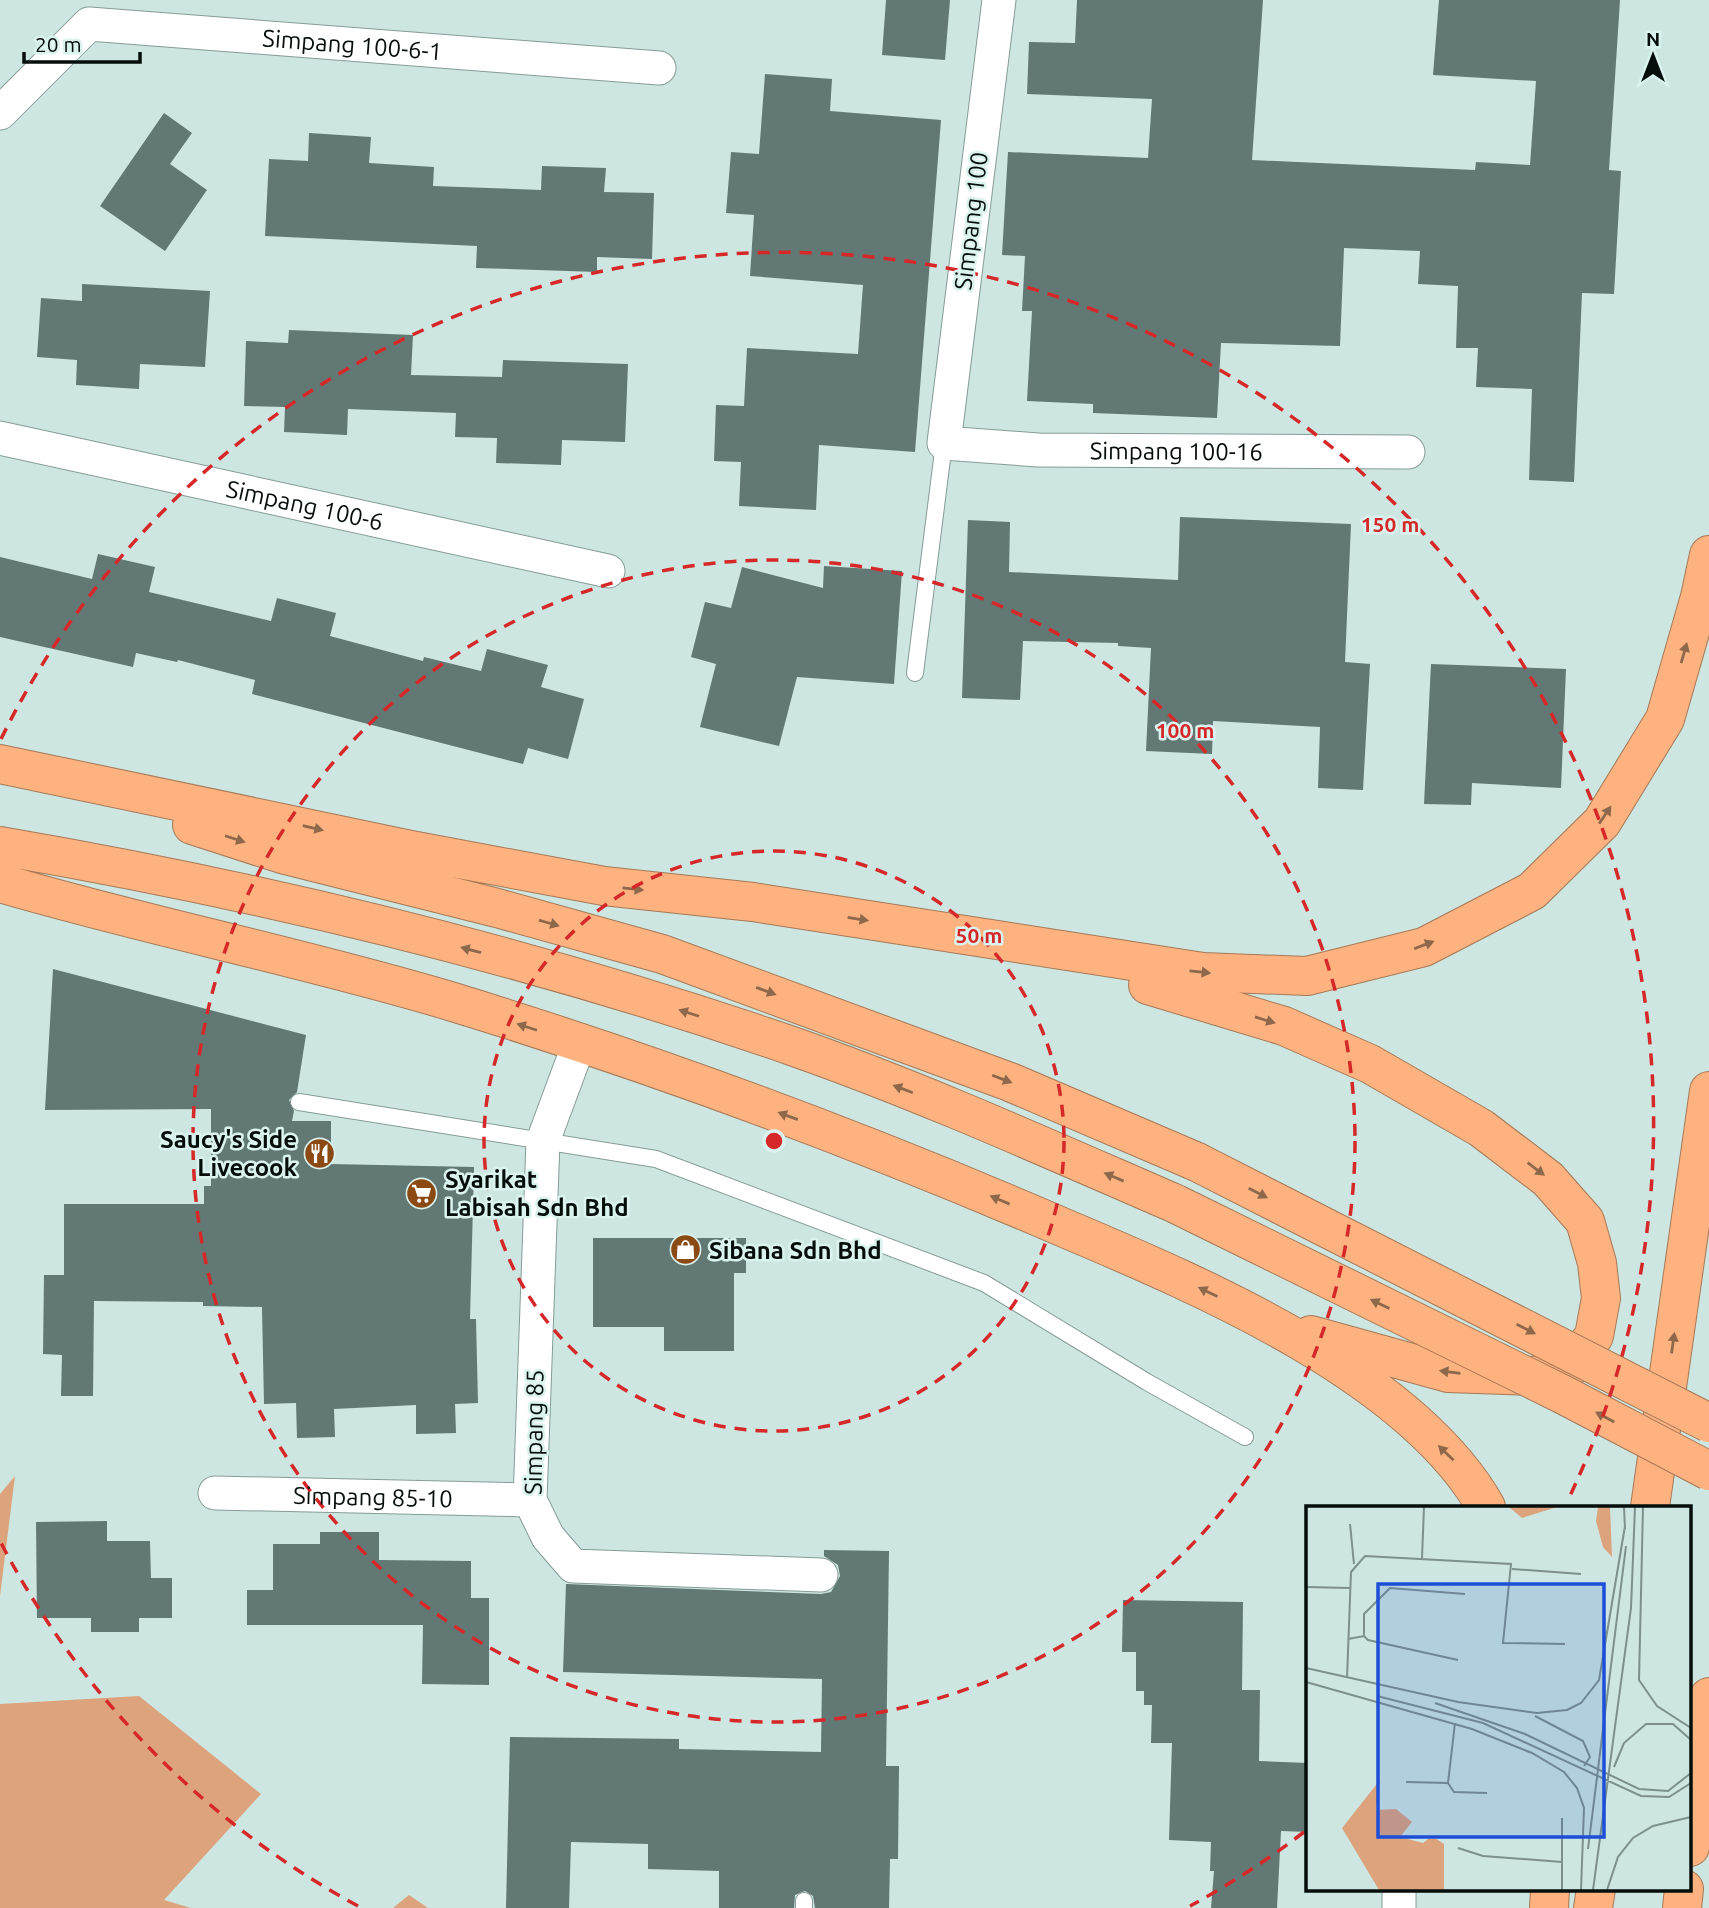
<svg xmlns="http://www.w3.org/2000/svg" width="1709" height="1908" font-family="Ubuntu,sans-serif">
  <rect width="100%" height="100%" fill="#cde6e1"/>
  <!-- forest -->
  <path fill="#dca37c" d="M 15,1476 L 0,1596 L 0,1494 Z
    M 139,1696 L 261,1794 L 164,1900 L 191,1908 L 0,1908 L 0,1704 Z
    M 409,1895 L 428,1908 L 393,1908 Z"/>
  <!-- building -->
  <path fill="#627874" d="M 886,0 L 950,0 L 945,60 L 882,55 Z
    M 1077,0 L 1263,0 L 1252,160 L 1475,170 L 1476,162 L 1530,165 L 1536,81 L 1433,75 L 1439,0 L 1620,0 L 1609,170 L 1621,171 L 1614,294 L 1582,293 L 1574,482 L 1529,480 L 1532,389 L 1476,387 L 1478,348 L 1456,348 L 1458,286 L 1418,284 L 1420,251 L 1344,248 L 1340,346 L 1221,343 L 1217,418 L 1093,413 L 1093,404 L 1027,401 L 1032,311 L 1022,311 L 1025,256 L 1002,255 L 1008,152 L 1148,158 L 1152,99 L 1027,94 L 1029,42 L 1075,43 Z
    M 765,74 L 832,79 L 830,111 L 941,120 L 915,452 L 819,445 L 816,510 L 739,506 L 741,462 L 714,461 L 716,405 L 744,406 L 747,348 L 858,354 L 863,285 L 750,276 L 754,215 L 726,213 L 731,152 L 759,154 Z
    M 164,113 L 192,133 L 170,164 L 207,190 L 165,251 L 100,206 Z
    M 309,133 L 371,137 L 369,163 L 434,167 L 433,186 L 541,190 L 542,166 L 606,168 L 604,192 L 654,193 L 652,259 L 597,257 L 597,272 L 476,268 L 477,246 L 265,236 L 269,159 L 308,161 Z
    M 82,284 L 210,291 L 205,367 L 140,364 L 139,389 L 76,385 L 77,360 L 37,357 L 41,298 L 82,301 Z
    M 289,330 L 413,335 L 411,375 L 502,377 L 503,360 L 628,364 L 625,442 L 562,440 L 561,465 L 496,463 L 497,438 L 455,437 L 456,413 L 348,409 L 347,435 L 284,432 L 285,407 L 244,406 L 246,341 L 288,343 Z
    M 1180,517 L 1351,524 L 1345,662 L 1370,664 L 1363,790 L 1318,788 L 1320,727 L 1213,721 L 1212,754 L 1146,751 L 1151,648 L 1118,646 L 1118,643 L 1023,641 L 1020,700 L 962,698 L 968,520 L 1010,522 L 1009,572 L 1178,580 Z
    M 98,554 L 155,567 L 149,592 L 271,621 L 277,598 L 336,613 L 330,636 L 423,661 L 424,657 L 481,671 L 487,649 L 548,665 L 541,687 L 584,699 L 568,759 L 528,748 L 523,764 L 252,694 L 255,680 L 178,660 L 177,662 L 136,653 L 133,667 L 0,637 L 0,557 L 92,579 Z
    M 824,566 L 902,571 L 894,684 L 797,677 L 779,746 L 700,727 L 716,664 L 691,657 L 705,602 L 731,608 L 742,567 L 823,588 Z
    M 1431,664 L 1566,669 L 1561,788 L 1472,783 L 1471,805 L 1424,804 Z
    M 53,969 L 306,1035 L 297,1092 L 289,1100 L 294,1111 L 292,1121 L 331,1121 L 331,1164 L 474,1167 L 470,1319 L 476,1319 L 478,1403 L 455,1404 L 456,1433 L 416,1434 L 416,1405 L 334,1409 L 335,1437 L 297,1438 L 296,1403 L 264,1404 L 262,1307 L 203,1306 L 203,1302 L 94,1301 L 93,1396 L 61,1396 L 62,1355 L 43,1354 L 44,1275 L 64,1275 L 64,1204 L 204,1204 L 204,1186 L 211,1186 L 211,1109 L 45,1110 Z
    M 593,1238 L 746,1238 L 746,1273 L 734,1273 L 734,1351 L 664,1351 L 664,1327 L 593,1327 Z
    M 107,1521 L 107,1541 L 150,1541 L 151,1578 L 172,1578 L 172,1618 L 139,1618 L 139,1632 L 91,1632 L 91,1618 L 37,1618 L 36,1522 Z
    M 320,1532 L 379,1532 L 379,1560 L 471,1561 L 471,1598 L 489,1598 L 489,1685 L 422,1684 L 423,1625 L 247,1625 L 247,1590 L 273,1590 L 273,1544 L 320,1544 Z
    M 824,1550 L 889,1551 L 886,1766 L 899,1766 L 898,1859 L 890,1859 L 889,1908 L 815,1908 L 813,1896 L 805,1891 L 795,1895 L 794,1908 L 719,1908 L 719,1871 L 648,1869 L 648,1844 L 571,1842 L 569,1908 L 506,1908 L 510,1737 L 679,1739 L 679,1749 L 821,1752 L 822,1679 L 563,1672 L 566,1584 L 821,1594 L 831,1592 L 840,1576 L 838,1565 L 824,1556 Z
    M 1123,1600 L 1243,1602 L 1242,1690 L 1260,1690 L 1259,1761 L 1308,1763 L 1308,1832 L 1281,1831 L 1277,1908 L 1211,1908 L 1214,1871 L 1210,1871 L 1211,1842 L 1169,1840 L 1172,1743 L 1151,1743 L 1152,1705 L 1144,1705 L 1144,1691 L 1136,1691 L 1136,1652 L 1122,1652 Z"/>
  <g fill="none" stroke-linecap="round" stroke-linejoin="round">
    <defs>
      <path id="service" d="M 915,673 L 944,443
        M 299,1102 L 656,1159 L 984,1283 L 1147,1382 L 1245,1437
        M 804,1908 L 804,1901"/>
      <g id="minor">
        <path id="s1" d="M 999,0 L 944,443 L 1038,450 L 1408,452"/>
        <path id="s2" d="M 0,113 L 89,24 L 659,68"/>
        <path id="s3" d="M 0,438 L 608,571"/>
        <path d="M 579,1044 L 543,1141 L 530,1500 L 548,1537 L 573,1566 L 821,1575"/>
        <path id="s4" d="M 215,1493 L 530,1500"/>
        <path d="M 1399,1908 L 1399,1889"/>
      </g>
      <path id="motorway" d="M 0,764 L 416,851 L 604,886 L 753,902 L 1203,972 L 1307,976 L 1424,947 L 1532,891 L 1602,822 L 1665,719 L 1700,597 L 1709,555
        M 192,825 L 282,854 L 497,908 L 662,954 L 1010,1082 L 1197,1162
        M 0,846 C 268,892 535,957 792,1046 C 923,1092 1049,1149 1176,1204
        M 0,883 C 150,927 303,957 453,1002 C 662,1066 868,1143 1069,1230 C 1204,1287 1412,1376 1486,1507
        M 1148,985 L 1284,1026 L 1370,1064 L 1481,1128 L 1548,1179 L 1585,1221 L 1597,1263 L 1601,1298 L 1594,1336 L 1570,1367 L 1534,1376 L 1448,1373 L 1311,1335
        M 1650,1507 L 1709,1091
        M 1690,1847 L 1709,1697
        M 1549,1908 L 1550,1889
        M 1593,1908 L 1596,1889
        M 1682,1908 L 1684,1889"/>
    </defs>
    <!-- service casing -->
    <use href="#service" stroke="#859c97" stroke-width="18"/>
    <!-- minor casing -->
    <use href="#minor" stroke="#859c97" stroke-width="35"/>
    <!-- motorway casing -->
    <use href="#motorway" stroke="#a77957" stroke-width="40"/>
    <!-- service -->
    <use href="#service" stroke="#fff" stroke-width="16"/>
    <!-- minor -->
    <use href="#minor" stroke="#fff" stroke-width="33"/>
    <!-- motorway -->
    <use href="#motorway" stroke="#fdb27f" stroke-width="38"/>
    <defs>
      <path id="motorway-bridge" d="M 1197,1162 L 1709,1423
        M 1176,1204 L 1562,1394 L 1709,1471"/>
    </defs>
    <!-- motorway-bridge casing -->
    <use href="#motorway-bridge" stroke="#a77957" stroke-width="40" stroke-linecap="butt"/>
    <!-- motorway-bridge -->
    <use href="#motorway-bridge" stroke="#fdb27f" stroke-width="38"/>
  </g>
  <!-- one-way arrows -->
  <defs><path id="oneway-solid" d="M-6-.8H1V-3.2L6.5 0L1 3.2V.8H-6Z" transform="scale(1.75)"/></defs>
  <g fill="#8e684b">
    <use href="#oneway-solid" transform="translate(1684 653) rotate(-74)"/>
    <use href="#oneway-solid" transform="translate(1605 815) rotate(-56)"/>
    <use href="#oneway-solid" transform="translate(313 828) rotate(13)"/>
    <use href="#oneway-solid" transform="translate(235 839) rotate(18)"/>
    <use href="#oneway-solid" transform="translate(633 889) rotate(6)"/>
    <use href="#oneway-solid" transform="translate(858 919) rotate(9)"/>
    <use href="#oneway-solid" transform="translate(549 923) rotate(16)"/>
    <use href="#oneway-solid" transform="translate(1424 945) rotate(-21)"/>
    <use href="#oneway-solid" transform="translate(471 950) rotate(-165)"/>
    <use href="#oneway-solid" transform="translate(1200 972) rotate(6)"/>
    <use href="#oneway-solid" transform="translate(766 991) rotate(20)"/>
    <use href="#oneway-solid" transform="translate(689 1013) rotate(-162)"/>
    <use href="#oneway-solid" transform="translate(1265 1020) rotate(17)"/>
    <use href="#oneway-solid" transform="translate(527 1027) rotate(-162)"/>
    <use href="#oneway-solid" transform="translate(1002 1079) rotate(21)"/>
    <use href="#oneway-solid" transform="translate(903 1089) rotate(-159)"/>
    <use href="#oneway-solid" transform="translate(788 1116) rotate(-160)"/>
    <use href="#oneway-solid" transform="translate(1536 1169) rotate(37)"/>
    <use href="#oneway-solid" transform="translate(1114 1177) rotate(-157)"/>
    <use href="#oneway-solid" transform="translate(1258 1193) rotate(27)"/>
    <use href="#oneway-solid" transform="translate(1000 1200) rotate(-157)"/>
    <use href="#oneway-solid" transform="translate(1208 1292) rotate(-154)"/>
    <use href="#oneway-solid" transform="translate(1380 1304) rotate(-154)"/>
    <use href="#oneway-solid" transform="translate(1526 1329) rotate(27)"/>
    <use href="#oneway-solid" transform="translate(1673 1343) rotate(-82)"/>
    <use href="#oneway-solid" transform="translate(1450 1372) rotate(-173)"/>
    <use href="#oneway-solid" transform="translate(1605 1417) rotate(-152)"/>
    <use href="#oneway-solid" transform="translate(1446 1453) rotate(-136)"/>
  </g>
  <!-- distance rings -->
  <g fill="none" stroke="#d62828" stroke-width="3.5" stroke-dasharray="12 9">
    <circle cx="774" cy="1141" r="290"/>
    <circle cx="774" cy="1141" r="581"/>
    <path d="M1304 1832A871 871 0 0 1 1190 1906M358 1906A871 871 0 0 1 1 1543M1 739A871 871 0 0 1 1567 1502"/>
  </g>
  <!-- icons -->
  <defs>
    <symbol id="restaurant-disc" viewBox="-11 -11 22 22"><circle r="9.5" fill="#8b4a14" stroke="#daf3ee"/><path d="M-5-6h1v4h1v-4h1v4h1v-4h1v5L-1.5 .5V6h-2V.5L-5-1ZM5-6V6H3V1.5H1.5Q1.5-4 5-6Z" fill="#fff"/></symbol>
    <symbol id="supermarket-disc" viewBox="-11 -11 22 22"><circle r="9.5" fill="#8b4a14" stroke="#daf3ee"/><path d="M-6-5.5h2.5l.6 2H6L4.5 2H-2.5L-4.4-4H-6ZM-1.5 3.2a1.3 1.3 0 1 0 .1 0ZM3 3.2a1.3 1.3 0 1 0 .1 0Z" fill="#fff"/></symbol>
    <symbol id="shop-disc" viewBox="-11 -11 22 22"><circle r="9.5" fill="#8b4a14" stroke="#daf3ee"/><path d="M-5-2.5h2.3a2.7 3.5 0 0 1 5.4 0H5L5.5 6h-11ZM-1.5-2.5h3a1.5 2.3 0 0 0-3 0Z" fill="#fff"/></symbol>
  </defs>
  <g fill-rule="evenodd">
    <use href="#restaurant-disc" x="302" y="1136" width="35" height="35"/>
    <use href="#supermarket-disc" x="404" y="1176" width="35" height="35"/>
    <use href="#shop-disc" x="668" y="1232" width="35" height="35"/>
  </g>
  <g text-anchor="middle" dominant-baseline="central" stroke-width="5" stroke-linejoin="round" paint-order="stroke">
    <!-- street labels -->
    <g font-size="24" fill="#060e0c" stroke="#daf3ee">
      <text stroke="none"><textPath href="#s2" startOffset="390">Simpang 100-6-1</textPath></text>
      <text transform="translate(971 221) rotate(-83)">Simpang 100</text>
      <text stroke="none"><textPath href="#s1" startOffset="679">Simpang 100-16</textPath></text>
      <text stroke="none"><textPath href="#s3" startOffset="312">Simpang 100-6</textPath></text>
      <text transform="translate(534 1432) rotate(-89)">Simpang 85</text>
      <text stroke="none"><textPath href="#s4" startOffset="158">Simpang 85-10</textPath></text>
    </g>
    <!-- poi labels -->
    <g font-size="24" font-weight="bold" fill="#060e0c" stroke="#daf3ee" text-anchor="start">
      <text x="297" y="1139" text-anchor="end">Saucy's Side<tspan x="297" dy="28">Livecook</tspan></text>
      <text x="445" y="1179">Syarikat<tspan x="445" dy="28">Labisah Sdn Bhd</tspan></text>
      <text x="709" y="1250">Sibana Sdn Bhd</text>
    </g>
  </g>
  <!-- overview -->
  <g transform="translate(1306 1506)">
    <rect width="385" height="385" fill="#cde6e1"/>
    <path d="M 203,1 L 251,1 L 216,12 ZM 292,1 L 304,1 L 306,51 L 297,41 L 290,15 ZM 74,274 L 70,304 L 90,303 L 106,316 L 94,331 L 117,337 L 126,330 L 138,338 L 138,384 L 73,384 L 36,322 Z" fill="#dca37c"/>
    <path fill="none" stroke="#7d908c" stroke-width="2" d="M 318,1 L 319,23M 337,1 L 333,174 L 351,200 L 385,222M 44,18 L 48,58M 116,52 L 118,1M 206,63 L 275,68M 0,81 L 44,82M 58,130 L 58,108 L 84,82 L 159,88M 42,133 L 58,130 L 62,134 L 152,154M 0,162 L 152,196 L 231,207 L 261,204 L 275,197 L 293,174 L 319,20M 41,172 L 45,66 L 59,50 L 205,58 L 197,137 L 259,138M 0,176 L 166,223 L 226,247 L 258,266 L 271,282 L 278,302 L 275,384M 71,190 L 177,217 L 335,290 L 363,291 L 385,277M 129,197 L 219,228 L 333,283 L 362,285 L 385,267M 229,210 L 277,235 L 284,251 L 278,260M 149,217 L 142,277 L 148,286 L 181,287M 308,261 L 318,237 L 340,218 L 367,218 L 385,234M 100,276 L 142,277M 152,342 L 177,350 L 256,356M 282,343 L 320,40M 256,384 L 256,312M 287,384 L 325,102 L 329,1M 301,384 L 312,351 L 327,332 L 347,320 L 385,311"/>
    <path fill="#1d4ed8" fill-opacity="0.15" stroke="#1d4ed8" stroke-width="3.5" d="M 72,78 L 298,78 L 298,331 L 72,331 Z"/>
    <rect width="385" height="385" fill="none" stroke="#060e0c" stroke-width="3.5"/>
  </g>
  <circle cx="774" cy="1141" r="10" fill="#d62828" stroke="#daf3ee" stroke-width="3.5"/>
  <g font-size="21" text-anchor="middle" font-weight="bold" fill="#d62828" stroke="#daf3ee" stroke-width="5" stroke-linejoin="round" paint-order="stroke">
    <text x="1390" y="532">150 m</text>
    <text x="1185" y="738">100 m</text>
    <text x="979" y="943">50 m</text>
  </g>
  <!-- north arrow -->
  <g transform="translate(1653 56)" stroke="#daf3ee" stroke-width="5" paint-order="stroke">
  <path d="M0-5L12 26L0 18L-12 26Z" fill="#060e0c"/>
  <text y="-10" font-size="19" font-weight="bold" text-anchor="middle" fill="#060e0c">N</text>
  </g>
  <!-- scale -->
  <path d="M24 52v10h116v-10" fill="none" stroke="#060e0c" stroke-width="3.5"/>
  <text x="35" y="52" font-size="21" fill="#060e0c" stroke="#daf3ee" stroke-width="5" paint-order="stroke">20 m</text>
</svg>
